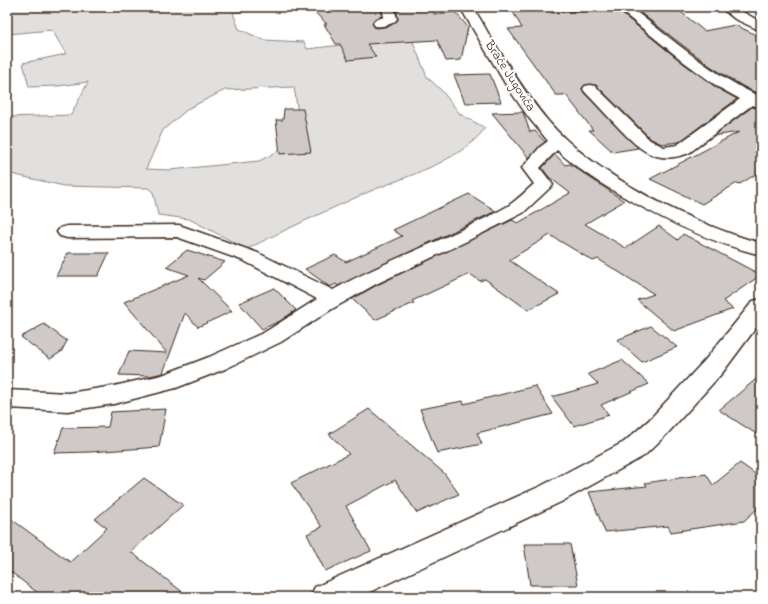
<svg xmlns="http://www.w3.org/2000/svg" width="768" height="604" font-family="'Indie Flower',sans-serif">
  <rect width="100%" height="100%" fill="#fff"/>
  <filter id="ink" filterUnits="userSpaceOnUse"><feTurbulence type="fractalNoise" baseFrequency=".025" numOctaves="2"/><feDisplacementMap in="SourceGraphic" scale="8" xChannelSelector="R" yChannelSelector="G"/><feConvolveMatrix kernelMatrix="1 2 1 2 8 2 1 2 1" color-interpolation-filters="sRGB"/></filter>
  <g filter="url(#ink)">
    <!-- green -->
    <path fill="#e2e0de" stroke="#8e857e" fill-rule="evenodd" d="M 7,7 L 277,7 L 233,13 L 239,29 L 264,40 L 304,42 L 307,49 L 411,37 L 427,77 L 442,91 L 460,114 L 485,128 C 461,162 403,177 366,193 C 326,211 286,229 247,249 L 189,219 L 158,215 L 153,192 L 148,188 L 64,186 L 7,173 L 7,117 L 71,115 L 88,82 L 58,86 L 29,87 L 23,63 L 66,54 L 52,30 L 7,34 ZM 294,87 L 302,139 L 259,161 L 170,170 L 146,169 L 163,130 L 189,108 L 225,90 Z"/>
    <!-- building -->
    <path fill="#cfcac7" stroke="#3b2a1e" d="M 309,7 L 381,7 L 382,16 L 375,19 L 372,22 L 374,27 L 377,28 L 390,26 L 398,20 L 396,7 L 434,7 L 434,14 L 455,12 L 468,27 L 461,60 L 446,61 L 437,40 L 367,44 L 376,57 L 348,60 L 340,44 L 336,44 L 324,24 L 327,24 Z
      M 517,7 L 547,7 L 552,13 L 616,9 L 683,63 L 717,88 L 737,99 L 679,142 L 662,144 L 651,139 L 596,85 L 585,85 L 582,88 L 584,93 L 638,148 L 613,152 L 589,130 L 593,130 L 566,95 L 556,95 L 508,29 L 522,28 L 513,12 L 521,12 Z
      M 675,7 L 704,31 L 735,25 L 761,37 L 761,95 L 744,87 L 710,66 L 634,8 Z
      M 490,74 L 501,102 L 465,103 L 454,75 Z
      M 752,107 L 761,109 L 761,171 L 740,184 L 737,183 L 702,204 L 650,179 L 739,132 L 713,136 Z
      M 284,109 L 303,109 L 311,152 L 280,154 L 276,120 L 283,120 Z
      M 523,112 L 530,132 L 535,131 L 545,142 L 529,158 L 492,113 Z
      M 555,154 L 565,165 L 570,164 L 624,201 L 585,224 L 626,248 L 659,226 L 678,240 L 683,234 L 761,275 L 723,301 L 733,309 L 674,331 L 637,300 L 654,294 L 598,259 L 593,261 L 550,235 L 509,260 L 559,294 L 528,310 L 485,279 L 480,281 L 470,274 L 412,301 L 414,303 L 375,320 L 352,299 L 377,285 L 512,220 L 518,223 L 570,193 L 549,177 L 542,168 Z
      M 469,194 L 496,211 L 338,286 L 336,284 L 330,287 L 305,269 L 335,255 L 346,262 L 402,236 L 393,230 Z
      M 187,250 L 225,262 L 204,280 L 198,278 L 232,311 L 198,327 L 185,313 L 163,373 L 150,376 L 119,375 L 129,351 L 167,353 L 124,302 L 189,275 L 166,267 Z
      M 68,253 L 109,253 L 98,276 L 56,276 Z
      M 274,288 L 296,310 L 280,321 L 262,329 L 239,303 Z
      M 44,324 L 67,341 L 61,352 L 50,359 L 21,337 Z
      M 651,326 L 677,347 L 642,362 L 617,340 Z
      M 622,360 L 649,384 L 601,405 L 609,415 L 574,426 L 552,397 L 598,384 L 588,374 Z
      M 761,375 L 761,437 L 719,410 Z
      M 535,386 L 553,414 L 477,433 L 482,444 L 437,453 L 420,409 L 463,401 L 464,404 Z
      M 166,409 L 159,447 L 90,452 L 54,453 L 63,428 L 108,427 L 111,412 Z
      M 369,409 L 444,473 L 459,494 L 417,513 L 395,480 L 346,506 L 371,551 L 325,571 L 307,534 L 322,527 L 291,483 L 349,454 L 329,434 Z
      M 740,463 L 761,478 L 761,505 L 744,521 L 671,532 L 668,526 L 605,532 L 589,492 L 647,486 L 645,483 L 706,474 L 713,485 Z
      M 144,478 L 183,505 L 131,552 L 189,597 L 43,597 L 7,569 L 7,516 L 70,562 L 107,528 L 95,519 Z
      M 524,544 L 570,544 L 578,585 L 530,585 Z"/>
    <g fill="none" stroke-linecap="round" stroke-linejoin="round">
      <defs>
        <path id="minor" d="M 382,7 L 394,7 L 397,19 C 393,25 381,27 375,26 L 373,23 L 375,20 L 384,17 Z
          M 460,7 L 472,7 C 480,17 485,28 491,38 C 509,66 526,95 548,121 C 593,174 693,225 761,243 L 761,255 C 712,243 668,222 624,197 C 601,184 577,169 557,150 L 540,168 L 553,185 L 523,213 L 465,242 L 376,284 L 332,309 L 281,342 L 225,369 L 176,388 L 114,404 L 68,411 L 7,408 L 7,390 L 68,393 L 114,386 L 162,375 L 209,357 L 265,332 L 317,299 L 244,261 L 177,237 L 67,238 L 60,236 L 57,232 L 60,228 L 67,226 L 179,225 L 258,253 L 333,290 C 390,258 452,238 508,206 C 517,200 526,191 534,184 L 522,168 L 540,147 L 548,141 L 529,118 L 506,85 Z
          M 616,7 L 630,7 C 672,39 712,75 761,97 L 761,108 L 752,105 L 689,153 C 655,166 639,149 617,126 C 606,115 596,103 585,92 L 583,89 L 585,86 L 590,85 L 595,86 L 650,140 L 664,147 L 677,145 L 740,99 L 718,87 L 684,62 Z
          M 720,7 L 734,7 L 761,22 L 761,31 L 735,19 Z
          M 761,299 L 761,321 L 723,372 L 667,434 L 644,456 L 561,502 L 359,597 L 310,597 L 315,587 L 541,486 L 624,442 L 649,420 L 705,360 L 753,301 Z"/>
      </defs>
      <!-- minor casing -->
      <use href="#minor" stroke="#3b2a1e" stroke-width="3"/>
      <!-- minor -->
      <use href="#minor" fill="#fff" fill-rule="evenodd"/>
    </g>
  </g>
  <g text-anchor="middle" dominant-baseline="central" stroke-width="4" stroke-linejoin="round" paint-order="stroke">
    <!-- far-street labels -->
    <g font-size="13" fill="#3b2a1e" stroke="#fff">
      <text transform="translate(510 76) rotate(57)">Braće Jugovića</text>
    </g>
  </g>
  <!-- margin -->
  <rect width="768" height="604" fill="none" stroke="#fff" stroke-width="24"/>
  <rect x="12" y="12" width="744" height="580" fill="none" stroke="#3b2a1e" stroke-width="1.5" filter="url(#ink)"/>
</svg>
